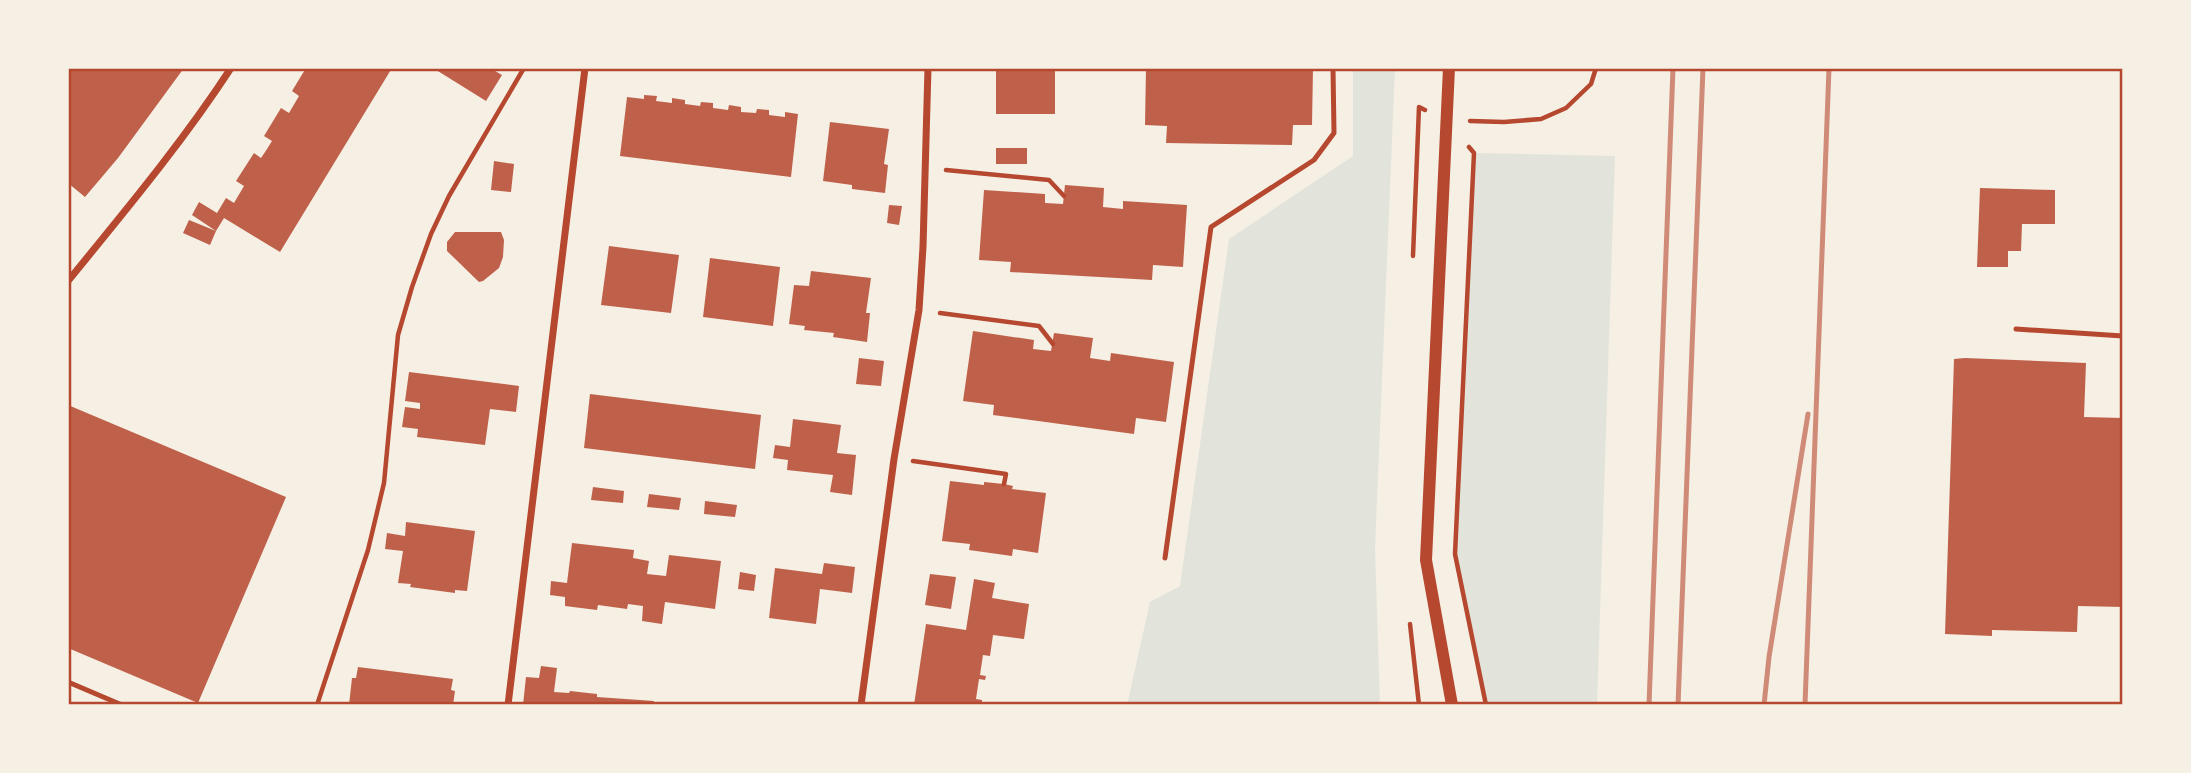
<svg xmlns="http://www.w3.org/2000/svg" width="2191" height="773" font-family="Jost,sans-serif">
  <rect width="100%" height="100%" fill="#f6efe4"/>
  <!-- green -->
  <path fill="#e2e4dc" d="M 1353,68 L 1395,68 L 1375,548 L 1380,705 L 1127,705 L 1150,602 L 1180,586 L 1229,239 L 1353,156 Z
    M 1474,153 L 1615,156 L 1597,705 L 1486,705 L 1455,554 Z"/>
  <!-- building -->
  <path fill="#bf614a" d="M 68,68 L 184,68 L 118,158 L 85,197 L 68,183 Z
    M 306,68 L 392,68 L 280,252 L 224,218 L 216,231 L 192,215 L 199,202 L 217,213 L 226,198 L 234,203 L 244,186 L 236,181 L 254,153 L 261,158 L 267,149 L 272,141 L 264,136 L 281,108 L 289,113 L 299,96 L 292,91 Z
    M 433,68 L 490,68 L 502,75 L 486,101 Z
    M 1002,68 L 1055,68 L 1055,114 L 996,114 L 996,71 L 1002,71 Z
    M 1146,68 L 1313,68 L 1312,125 L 1293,125 L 1292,145 L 1166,143 L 1167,126 L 1145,125 Z
    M 644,95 L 657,96 L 656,101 L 672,103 L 672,98 L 685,100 L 685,104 L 700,106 L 701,102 L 713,103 L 713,108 L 728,110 L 729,105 L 741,107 L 741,112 L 756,113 L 757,109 L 769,110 L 769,115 L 785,117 L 785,112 L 798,114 L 791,177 L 620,156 L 627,97 L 644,99 Z
    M 830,122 L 889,129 L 884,164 L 888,165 L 885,193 L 852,189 L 852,185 L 823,181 Z
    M 996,148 L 1027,148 L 1027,164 L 996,164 Z
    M 494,161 L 514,164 L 511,192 L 491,190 Z
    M 1065,185 L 1104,188 L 1103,207 L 1123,209 L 1123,201 L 1187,205 L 1183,267 L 1153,265 L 1152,280 L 1010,272 L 1011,262 L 979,260 L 984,190 L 1045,194 L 1045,203 L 1063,204 Z
    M 1980,188 L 2055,190 L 2055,224 L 2022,224 L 2021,251 L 2008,251 L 2008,267 L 1977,267 Z
    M 889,205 L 902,206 L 899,225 L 887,223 Z
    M 189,220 L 216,231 L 210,245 L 183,233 Z
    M 455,232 L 501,232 L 504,240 L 503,257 L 499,268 L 483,281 L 479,282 L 447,251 L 447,242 Z
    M 609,246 L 679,255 L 671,313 L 601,305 Z
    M 710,258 L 780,267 L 773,326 L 703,317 Z
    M 811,271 L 871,278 L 866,313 L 870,313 L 867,342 L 833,337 L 834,333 L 804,330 L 805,326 L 789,324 L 794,285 L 809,286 Z
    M 973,331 L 1034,340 L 1033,349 L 1051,351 L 1054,333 L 1093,338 L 1090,358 L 1110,361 L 1111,353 L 1174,362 L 1166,422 L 1136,418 L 1134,434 L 993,415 L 994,405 L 963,401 Z
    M 859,358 L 884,361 L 881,386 L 856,384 Z
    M 1965,358 L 2086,363 L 2084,417 L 2123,418 L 2123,607 L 2078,606 L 2077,632 L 1992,630 L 1992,636 L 1945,634 L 1954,359 Z
    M 409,372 L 519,386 L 516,412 L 490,409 L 485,445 L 417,437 L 418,429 L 402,427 L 405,407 L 420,409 L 420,403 L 405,401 Z
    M 590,394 L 761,415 L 755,469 L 584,448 Z
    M 68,405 L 286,497 L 198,703 L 68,648 Z
    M 793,419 L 841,425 L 837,453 L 856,455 L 852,495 L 830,492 L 833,475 L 787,470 L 788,460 L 773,458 L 775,445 L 790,447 Z
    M 950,481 L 984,485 L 984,482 L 1004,484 L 1013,486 L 1012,489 L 1046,493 L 1038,553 L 1013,549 L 1012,556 L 969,550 L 970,544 L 942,541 Z
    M 593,487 L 624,491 L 623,503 L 591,500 Z
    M 649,494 L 681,498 L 679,510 L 647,507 Z
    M 705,501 L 737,505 L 735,517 L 704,514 Z
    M 406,522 L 475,531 L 467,591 L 455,590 L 455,593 L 410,587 L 411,584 L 398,583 L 403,551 L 385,549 L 387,533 L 405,536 Z
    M 572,543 L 634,550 L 633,558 L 649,561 L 647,574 L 666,576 L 669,555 L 721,561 L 715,609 L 665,602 L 662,624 L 642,621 L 643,606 L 628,604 L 627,609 L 598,605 L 597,610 L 565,606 L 565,597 L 550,595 L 551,581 L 567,583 Z
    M 824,563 L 855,567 L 852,593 L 820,589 L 816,624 L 769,618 L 775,568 L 822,574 Z
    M 740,572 L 756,575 L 754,591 L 738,589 Z
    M 930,574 L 956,577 L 951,609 L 925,605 Z
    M 974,579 L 995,583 L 992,598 L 1029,604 L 1024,639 L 993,635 L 990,656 L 983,655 L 980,675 L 986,676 L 985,680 L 979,679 L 976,699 L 982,700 L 982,705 L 914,705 L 926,624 L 966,630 Z
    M 541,666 L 557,668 L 554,692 L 569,693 L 570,691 L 597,694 L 597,697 L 654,701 L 653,705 L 523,705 L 526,677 L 539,678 Z
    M 358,667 L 453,679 L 451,690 L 455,691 L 453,705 L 349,705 L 352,678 L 356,678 Z"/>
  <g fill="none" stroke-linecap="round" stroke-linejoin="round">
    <!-- path -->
    <path stroke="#b5482f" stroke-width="4.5" d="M 1470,121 L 1504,122 L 1541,119 L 1566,108 L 1591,84 L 1596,68
      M 1469,147 L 1474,153 L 1455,554 L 1486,705
      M 946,170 L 1049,180 L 1064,196
      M 1413,256 L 1419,107 L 1425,110
      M 940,313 L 1039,326 L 1053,344
      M 913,461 L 1006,474 L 1004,484
      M 1410,624 L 1419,705
      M 317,705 L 368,550 L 384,483 L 398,335 L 412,287 L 431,234 L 449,196 L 524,68"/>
    <!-- service -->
    <path stroke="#b5482f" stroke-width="5" d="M 2016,329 L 2123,336
      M 1165,558 L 1211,227 L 1314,160 L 1334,133 L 1333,68
      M 68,682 L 122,705"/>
    <!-- minor -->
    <path stroke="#b5482f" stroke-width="7" d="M 68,281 C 125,211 182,143 231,68
      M 508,705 L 585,68
      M 861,705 L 894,459 L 919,310 L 923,247 L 928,68"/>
    <!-- tertiary -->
    <path stroke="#b5482f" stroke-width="12" d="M 1449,68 L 1426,560 L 1452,705"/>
    <!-- rail -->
    <path stroke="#cf8b77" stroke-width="5" d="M 1649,705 L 1673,68
      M 1678,705 L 1703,68
      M 1764,705 L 1769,657 L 1808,414
      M 1805,705 L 1829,68"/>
  </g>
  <!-- border -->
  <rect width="2191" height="773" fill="none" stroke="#f6efe4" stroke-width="140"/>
  <rect x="70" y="70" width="2051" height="633" fill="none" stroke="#b5482f" stroke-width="2.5"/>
</svg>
